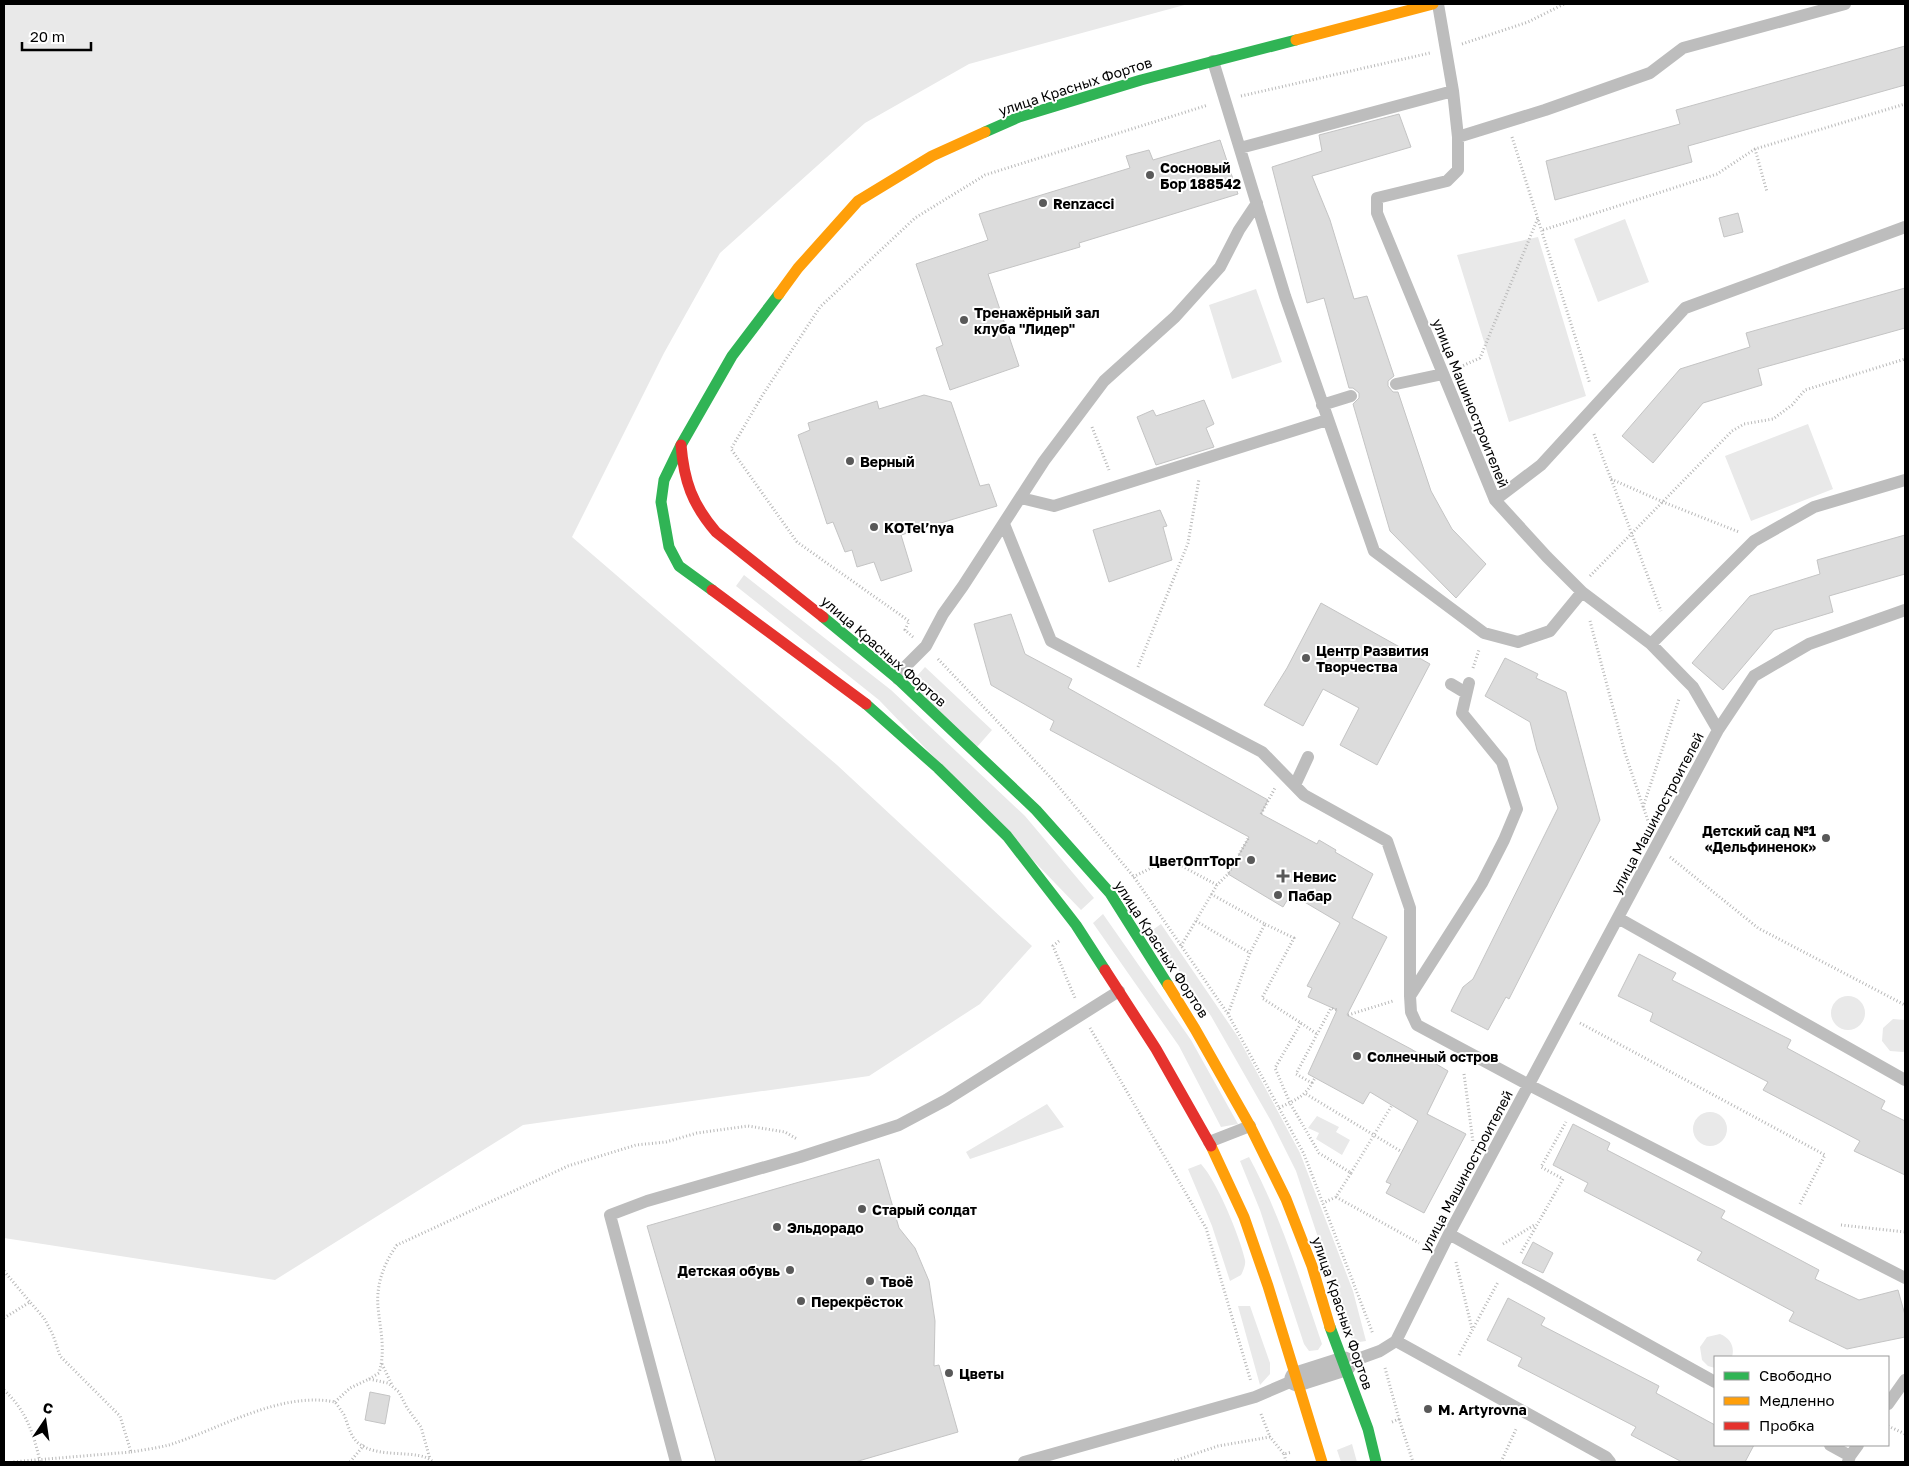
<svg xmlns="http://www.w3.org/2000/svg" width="1909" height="1466" font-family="'Golos Text',sans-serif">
  <rect width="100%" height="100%" fill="#fff"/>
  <!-- green -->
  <path fill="#e9e9e9" d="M 4,4 L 1188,4 L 969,64 L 865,123 L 720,253 L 664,353 L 572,537 L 837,765 L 1032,946 L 980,1004 L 869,1076 L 523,1125 L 275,1280 L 4,1238 Z
    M 1625,219 L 1649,282 L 1598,302 L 1574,239 Z
    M 1538,237 L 1586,396 L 1509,422 L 1457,255 Z
    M 1256,289 L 1282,362 L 1232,379 L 1209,305 Z
    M 1808,424 L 1833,489 L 1751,521 L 1725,456 Z
    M 744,575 L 891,690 L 1025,816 L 1094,898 L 1081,910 L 879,700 L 736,586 Z
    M 925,667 L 992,730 L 977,747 L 909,685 Z
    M 1103,914 L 1191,1040 L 1238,1124 L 1221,1127 L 1179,1046 L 1093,923 Z
    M 1161,924 L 1238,1037 L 1300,1153 L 1353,1291 L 1366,1341 L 1353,1343 L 1296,1171 L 1271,1121 L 1211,1016 L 1151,931 Z
    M1831 1013a17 17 0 1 1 34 0a17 17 0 1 1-34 0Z
    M 1893,1019 L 1905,1020 L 1905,1051 L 1903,1052 L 1890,1051 L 1882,1041 L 1883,1028 Z
    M 1047,1104 L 1064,1127 L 970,1159 L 966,1152 Z
    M1693 1129a17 17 0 1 1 34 0a17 17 0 1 1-34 0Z
    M 1317,1116 L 1339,1127 L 1336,1132 L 1350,1140 L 1342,1155 L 1316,1139 L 1319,1133 L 1308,1128 Z
    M 1249,1157 C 1281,1216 1300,1280 1322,1344 L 1318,1350 L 1309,1351 L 1304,1344 L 1260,1210 L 1240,1161 Z
    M 1201,1164 C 1217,1181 1240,1237 1245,1260 C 1246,1265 1243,1271 1241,1275 L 1230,1281 L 1212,1226 L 1188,1169 Z
    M 1238,1306 L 1250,1306 L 1270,1363 L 1270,1374 L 1260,1385 Z
    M 1720,1334 C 1730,1338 1735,1346 1732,1357 L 1715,1357 L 1715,1368 L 1708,1366 L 1702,1360 L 1700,1347 L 1707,1337 Z
    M 1352,1444 L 1357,1462 L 1341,1462 L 1337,1450 Z"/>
  <!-- building -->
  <path fill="#dcdcdc" stroke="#c4c4c4" d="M 1905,46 L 1905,85 L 1688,146 L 1692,162 L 1555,200 L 1546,161 L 1680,124 L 1676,110 Z
    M 1399,114 L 1411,147 L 1312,176 L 1330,220 L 1354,299 L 1367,296 L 1394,376 L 1388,381 L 1388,386 L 1393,392 L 1398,392 L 1431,491 L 1452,529 L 1486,564 L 1456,598 L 1390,531 L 1353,404 L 1359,398 L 1359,393 L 1353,388 L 1349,388 L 1324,298 L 1307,303 L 1272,167 L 1322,151 L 1319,135 Z
    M 1220,140 L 1238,194 L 1079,243 L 1080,247 L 988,274 L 1019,366 L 950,390 L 936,348 L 943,345 L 916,264 L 988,240 L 979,214 L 1130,168 L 1126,156 L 1149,150 L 1153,160 Z
    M 1738,213 L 1743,232 L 1724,237 L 1719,218 Z
    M 1905,288 L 1905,328 L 1758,369 L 1762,385 L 1703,403 L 1653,463 L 1622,436 L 1680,369 L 1750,347 L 1746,333 Z
    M 924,395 L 951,402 L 980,486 L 989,484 L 997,506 L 901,535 L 912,571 L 881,581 L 874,562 L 857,567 L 852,550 L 845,552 L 833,522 L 827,524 L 798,435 L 810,430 L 808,423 L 877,401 L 879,409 Z
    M 1204,400 L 1214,424 L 1206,428 L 1214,447 L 1156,465 L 1137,417 L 1153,410 L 1156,416 Z
    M 1160,510 L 1167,526 L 1163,527 L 1172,560 L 1109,582 L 1093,530 Z
    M 1905,535 L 1905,574 L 1829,596 L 1833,612 L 1774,630 L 1723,690 L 1692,663 L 1750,596 L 1820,574 L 1817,560 Z
    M 1321,603 L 1430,664 L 1377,765 L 1340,745 L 1359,708 L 1323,689 L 1303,726 L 1264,705 L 1287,668 Z
    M 1011,614 L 1025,654 L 1072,679 L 1068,688 L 1268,800 L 1261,814 L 1317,844 L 1319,840 L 1336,850 L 1335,852 L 1373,874 L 1352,918 L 1387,937 L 1347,1015 L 1411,1049 L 1448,1071 L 1427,1114 L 1466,1134 L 1424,1213 L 1386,1193 L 1391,1184 L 1386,1182 L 1418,1121 L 1370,1092 L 1363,1104 L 1308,1074 L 1337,1010 L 1308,997 L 1312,988 L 1307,986 L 1340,923 L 1291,894 L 1283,907 L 1228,874 L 1249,837 L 1050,730 L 1054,721 L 991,685 L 974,624 Z
    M 1505,658 L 1538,674 L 1536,678 L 1566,692 L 1600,820 L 1509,999 L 1506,997 L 1488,1030 L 1451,1011 L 1463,987 L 1473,979 L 1558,808 L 1537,750 L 1530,722 L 1485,696 Z
    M 1639,954 L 1676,973 L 1672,980 L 1791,1040 L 1787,1048 L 1885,1101 L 1881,1109 L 1905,1121 L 1905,1175 L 1854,1151 L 1860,1141 L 1763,1090 L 1768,1082 L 1650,1021 L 1653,1013 L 1618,996 Z
    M 1573,1124 L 1610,1143 L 1607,1150 L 1725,1211 L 1721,1218 L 1819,1270 L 1815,1279 L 1859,1300 L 1898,1290 L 1905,1315 L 1905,1337 L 1847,1349 L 1789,1321 L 1794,1312 L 1697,1260 L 1702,1252 L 1584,1191 L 1588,1183 L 1553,1165 Z
    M 879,1159 L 899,1228 L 915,1248 L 929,1281 L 935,1321 L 934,1366 L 939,1365 L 958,1432 L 855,1462 L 716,1462 L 647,1226 Z
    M 1533,1242 L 1553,1253 L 1543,1273 L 1522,1263 Z
    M 1508,1298 L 1545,1318 L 1541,1325 L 1659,1386 L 1656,1393 L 1715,1425 L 1715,1445 L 1754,1445 L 1745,1462 L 1682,1462 L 1631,1435 L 1636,1427 L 1518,1366 L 1522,1358 L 1487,1340 Z
    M 370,1392 L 390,1396 L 385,1424 L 365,1420 Z"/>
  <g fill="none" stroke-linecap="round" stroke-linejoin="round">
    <!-- path -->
    <path stroke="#b8b8b8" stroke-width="3" stroke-dasharray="1 2.5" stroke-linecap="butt" d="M 1462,44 L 1528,22 L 1564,4
      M 1241,96 L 1430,53
      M 1512,137 L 1590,384
      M 1755,149 L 1767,192
      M 1543,230 L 1717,174 L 1755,149 L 1905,104
      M 1460,367 L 1480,358 L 1538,218
      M 1092,427 L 1109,470
      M 1594,434 L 1661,611
      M 1611,479 L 1663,502 L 1739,532
      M 1590,576 L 1732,431 L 1744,424 L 1773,419 L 1792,405 L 1805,390 L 1905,359
      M 1590,621 L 1625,753 L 1649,824
      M 913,637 L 905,630 L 909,621 L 797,542 L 731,449 L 762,396 L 820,307 L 915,218 L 985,175 L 1208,105
      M 938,659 L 1053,780 L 1134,877 L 1228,1014 L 1304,1154 L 1373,1334
      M 1138,667 L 1188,543 L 1199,479
      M 1473,668 L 1479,650
      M 1643,807 L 1679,699
      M 1261,814 L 1275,788
      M 1670,857 L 1758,928 L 1905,1005
      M 1133,877 L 1159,864 L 1178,864 L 1217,885
      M 1211,894 L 1265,924 L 1250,953 L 1228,1014
      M 1196,921 L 1250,953
      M 1265,924 L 1294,938 L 1262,998 L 1301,1023 L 1275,1068 L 1290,1103 L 1319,1153 L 1351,1173 L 1336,1197 L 1323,1203
      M 1059,941 L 1053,946 L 1075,998
      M 1181,946 L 1217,885 L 1228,874 L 1249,837
      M 1348,1015 L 1393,1001
      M 1301,1023 L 1317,1034
      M 1580,1023 L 1825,1155 L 1800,1204
      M 1090,1028 L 1206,1228 L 1251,1382
      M 1464,1074 L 1473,1142
      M 1312,1083 L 1315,1078
      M 1306,1094 L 1402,1152
      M 1279,1108 C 1293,1101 1305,1097 1312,1083 L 1296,1074 L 1331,1008 L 1337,1010
      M 1351,1173 L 1392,1105
      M 1336,1197 L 1419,1243
      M 1841,1225 L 1905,1232
      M 1503,1244 L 1536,1224
      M 1521,1253 L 1563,1179 L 1541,1167 L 1566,1122
      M 1456,1262 L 1472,1329
      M 4,1271 L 30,1302
      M 4,1318 L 30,1302 L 44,1318 L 53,1335 L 60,1356 L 120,1416 L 131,1452 L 11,1462
      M 1459,1355 L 1498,1282
      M 382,1364 L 392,1385
      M 1385,1368 L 1399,1419 L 1392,1422
      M 369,1379 L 379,1373 C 386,1350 380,1329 378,1307 C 376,1284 384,1263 397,1245 L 568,1166 L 636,1145 L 666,1142 L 697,1133 L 748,1126 L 785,1132 L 797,1139
      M 4,1390 C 26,1410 34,1434 40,1462
      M 335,1402 L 350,1388 L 369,1379 L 388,1383 L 399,1392 L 407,1408 L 421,1427 L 430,1459
      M 1261,1414 L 1270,1437
      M 1399,1419 L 1413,1462
      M 1888,1426 L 1905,1434
      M 131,1452 C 143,1450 157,1448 169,1445 C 220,1429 280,1391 335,1402 C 338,1406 341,1410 344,1415 C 348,1424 350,1436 358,1443 C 379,1460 420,1448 433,1462
      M 1284,1454 L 1286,1462
      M 350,1462 L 364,1445
      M 1171,1462 L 1218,1446 L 1270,1437 L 1284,1454 L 1292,1452
      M 1501,1462 L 1517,1427"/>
    <!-- lane -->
    <path stroke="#bdbdbd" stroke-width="12" d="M 1213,61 L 1285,296 L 1374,551 L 1484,633 L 1518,642 L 1550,631 L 1582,592
      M 1458,137 L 1545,110 L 1650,73 L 1683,48 L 1845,4
      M 1240,148 L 1453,91
      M 1396,384 L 1443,374
      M 1322,405 L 1351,396
      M 1021,498 L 1054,506 L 1327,420
      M 1495,500 L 1541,465 L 1685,308 L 1905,227
      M 1004,524 L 1051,641 L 1262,752 L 1304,795 L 1387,841 L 1410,908 L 1410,996 L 1411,1012 L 1417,1025 L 1529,1085 L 1905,1278
      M 1651,644 L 1754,541 L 1814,507 L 1905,480
      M 898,679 L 906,666 L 926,646 L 943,614 L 963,586 L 1044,461 L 1104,381 L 1175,317 L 1220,267 L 1239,230 L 1257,203
      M 1451,684 L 1466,693
      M 1718,730 L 1754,676 L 1809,644 L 1905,610
      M 1295,785 L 1308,757
      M 1618,918 L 1905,1080
      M 1410,996 L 1482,883 L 1504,840 L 1517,809 L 1502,762 L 1462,713 L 1469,683
      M 1209,1142 L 1250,1126
      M 1449,1234 L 1715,1382
      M 1396,1341 L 1606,1457 L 1610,1462
      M 1344,1364 L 1380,1351 L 1396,1341 L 1449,1234 L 1718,730 L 1693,687 L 1686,680 L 1651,644 L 1582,592 L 1547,557 L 1495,500 L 1377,213 L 1377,198 L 1447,181 L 1458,170 L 1458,137 L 1453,91 L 1438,4
      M 1888,1404 L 1905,1380
      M 1830,1445 L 1850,1456
      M 676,1462 L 610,1215 L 647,1201 L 800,1157 L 899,1125 L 946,1100 L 1119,991
      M 1024,1462 L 1255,1397 L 1297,1379
      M 1848,1462 L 1850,1456 L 1858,1445"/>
    <!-- street -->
    <path stroke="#bdbdbd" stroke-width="25" d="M 1297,1379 L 1344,1364"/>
    <!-- fast -->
    <path stroke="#30b455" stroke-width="11" d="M 985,132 L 1019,117 L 1141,80 L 1296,40
      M 712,590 L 679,566 L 669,547 L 661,502 L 664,480 L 681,445 L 732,356 L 779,294
      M 823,617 L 898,679 L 1036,810 L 1110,893 L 1168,985
      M 866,704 L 938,768 L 1007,836 L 1076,925 L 1105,970
      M 1330,1327 L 1368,1429 L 1376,1462"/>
    <!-- slow -->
    <path stroke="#ff9f0a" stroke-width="11" d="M 1296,40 L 1433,4
      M 779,294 L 798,268 L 858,201 L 932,156 L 985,132
      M 1168,985 L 1195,1029 L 1250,1126 L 1286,1199 L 1312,1266 L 1330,1327
      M 1211,1146 L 1244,1217 L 1268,1286 L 1322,1462"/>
    <!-- jam -->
    <path stroke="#e5322d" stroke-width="11" d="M 681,445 C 684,481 692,504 716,532 L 823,617
      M 712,590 L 866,704
      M 1105,970 L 1156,1049 L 1211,1146"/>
  </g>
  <!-- markers -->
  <g fill="#595959" stroke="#fff" stroke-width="2">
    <circle cx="1150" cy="175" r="5"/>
    <circle cx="1043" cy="203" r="5"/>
    <circle cx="964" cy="320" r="5"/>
    <circle cx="850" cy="461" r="5"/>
    <circle cx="874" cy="527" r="5"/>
    <circle cx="1306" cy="658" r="5"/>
    <circle cx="1826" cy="838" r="5"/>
    <circle cx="1251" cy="860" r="5"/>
    <path d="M1280.5 868.5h5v5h5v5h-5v5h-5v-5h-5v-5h5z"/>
    <circle cx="1278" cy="895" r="5"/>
    <circle cx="1357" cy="1056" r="5"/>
    <circle cx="862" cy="1209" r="5"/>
    <circle cx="777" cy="1227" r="5"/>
    <circle cx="790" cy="1270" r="5"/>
    <circle cx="870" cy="1281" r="5"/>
    <circle cx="801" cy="1301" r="5"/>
    <circle cx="949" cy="1373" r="5"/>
    <circle cx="1428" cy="1409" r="5"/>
  </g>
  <g text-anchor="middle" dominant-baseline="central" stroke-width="4" stroke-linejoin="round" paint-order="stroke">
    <!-- street labels -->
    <g font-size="14" fill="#000" stroke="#fff">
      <text transform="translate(1075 86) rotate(-18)">улица Красных Фортов</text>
      <text transform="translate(1471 403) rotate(68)">улица Машиностроителей</text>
      <text transform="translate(884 651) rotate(41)">улица Красных Фортов</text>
      <text transform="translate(1657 813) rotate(-62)">улица Машиностроителей</text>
      <text transform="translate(1162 949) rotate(57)">улица Красных Фортов</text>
      <text transform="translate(1466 1171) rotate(-62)">улица Машиностроителей</text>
      <text transform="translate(1343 1313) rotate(71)">улица Красных Фортов</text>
    </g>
    <!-- poi labels -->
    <g font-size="14" font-weight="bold" fill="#000" stroke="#fff" text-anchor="start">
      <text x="1160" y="167">Сосновый<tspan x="1160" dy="16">Бор 188542</tspan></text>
      <text x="1053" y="203">Renzacci</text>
      <text x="974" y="312">Тренажёрный зал<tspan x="974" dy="16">клуба "Лидер"</tspan></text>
      <text x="860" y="461">Верный</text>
      <text x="884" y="527">KOTel’nya</text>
      <text x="1316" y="650">Центр Развития<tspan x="1316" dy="16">Творчества</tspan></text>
      <text x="1816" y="830" text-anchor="end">Детский сад №1<tspan x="1816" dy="16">«Дельфиненок»</tspan></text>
      <text x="1241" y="860" text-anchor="end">ЦветОптТорг</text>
      <text x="1293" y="876">Невис</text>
      <text x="1288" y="895">Пабар</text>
      <text x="1367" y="1056">Солнечный остров</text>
      <text x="872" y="1209">Старый солдат</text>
      <text x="787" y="1227">Эльдорадо</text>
      <text x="780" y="1270" text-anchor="end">Детская обувь</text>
      <text x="880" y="1281">Твоё</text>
      <text x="811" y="1301">Перекрёсток</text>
      <text x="959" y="1373">Цветы</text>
      <text x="1438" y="1409">M. Artyrovna</text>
    </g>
  </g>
  <!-- border -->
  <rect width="1909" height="1466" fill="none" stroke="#000000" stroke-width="10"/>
  <!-- legend -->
  <rect x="1714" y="1356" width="175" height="90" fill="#ffffff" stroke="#999999"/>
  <rect x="1724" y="1372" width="25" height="8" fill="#30b455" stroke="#999999"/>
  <text x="1759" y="1381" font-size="15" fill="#000000">Свободно</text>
  <rect x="1724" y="1397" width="25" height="8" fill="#ff9f0a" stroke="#999999"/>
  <text x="1759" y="1406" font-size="15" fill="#000000">Медленно</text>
  <rect x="1724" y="1422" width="25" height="8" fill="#e5322d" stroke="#999999"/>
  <text x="1759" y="1431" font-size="15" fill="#000000">Пробка</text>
  <!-- north arrow -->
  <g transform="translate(45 1421) rotate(13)" stroke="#ffffff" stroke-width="4" paint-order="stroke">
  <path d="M0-4L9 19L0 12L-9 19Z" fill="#000000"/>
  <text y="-8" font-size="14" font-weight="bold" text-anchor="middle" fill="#000000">С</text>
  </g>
  <!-- scale -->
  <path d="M22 42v8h69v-8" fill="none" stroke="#000000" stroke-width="2.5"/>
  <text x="30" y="42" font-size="15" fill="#000000" stroke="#ffffff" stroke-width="4" paint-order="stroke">20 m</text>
</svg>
